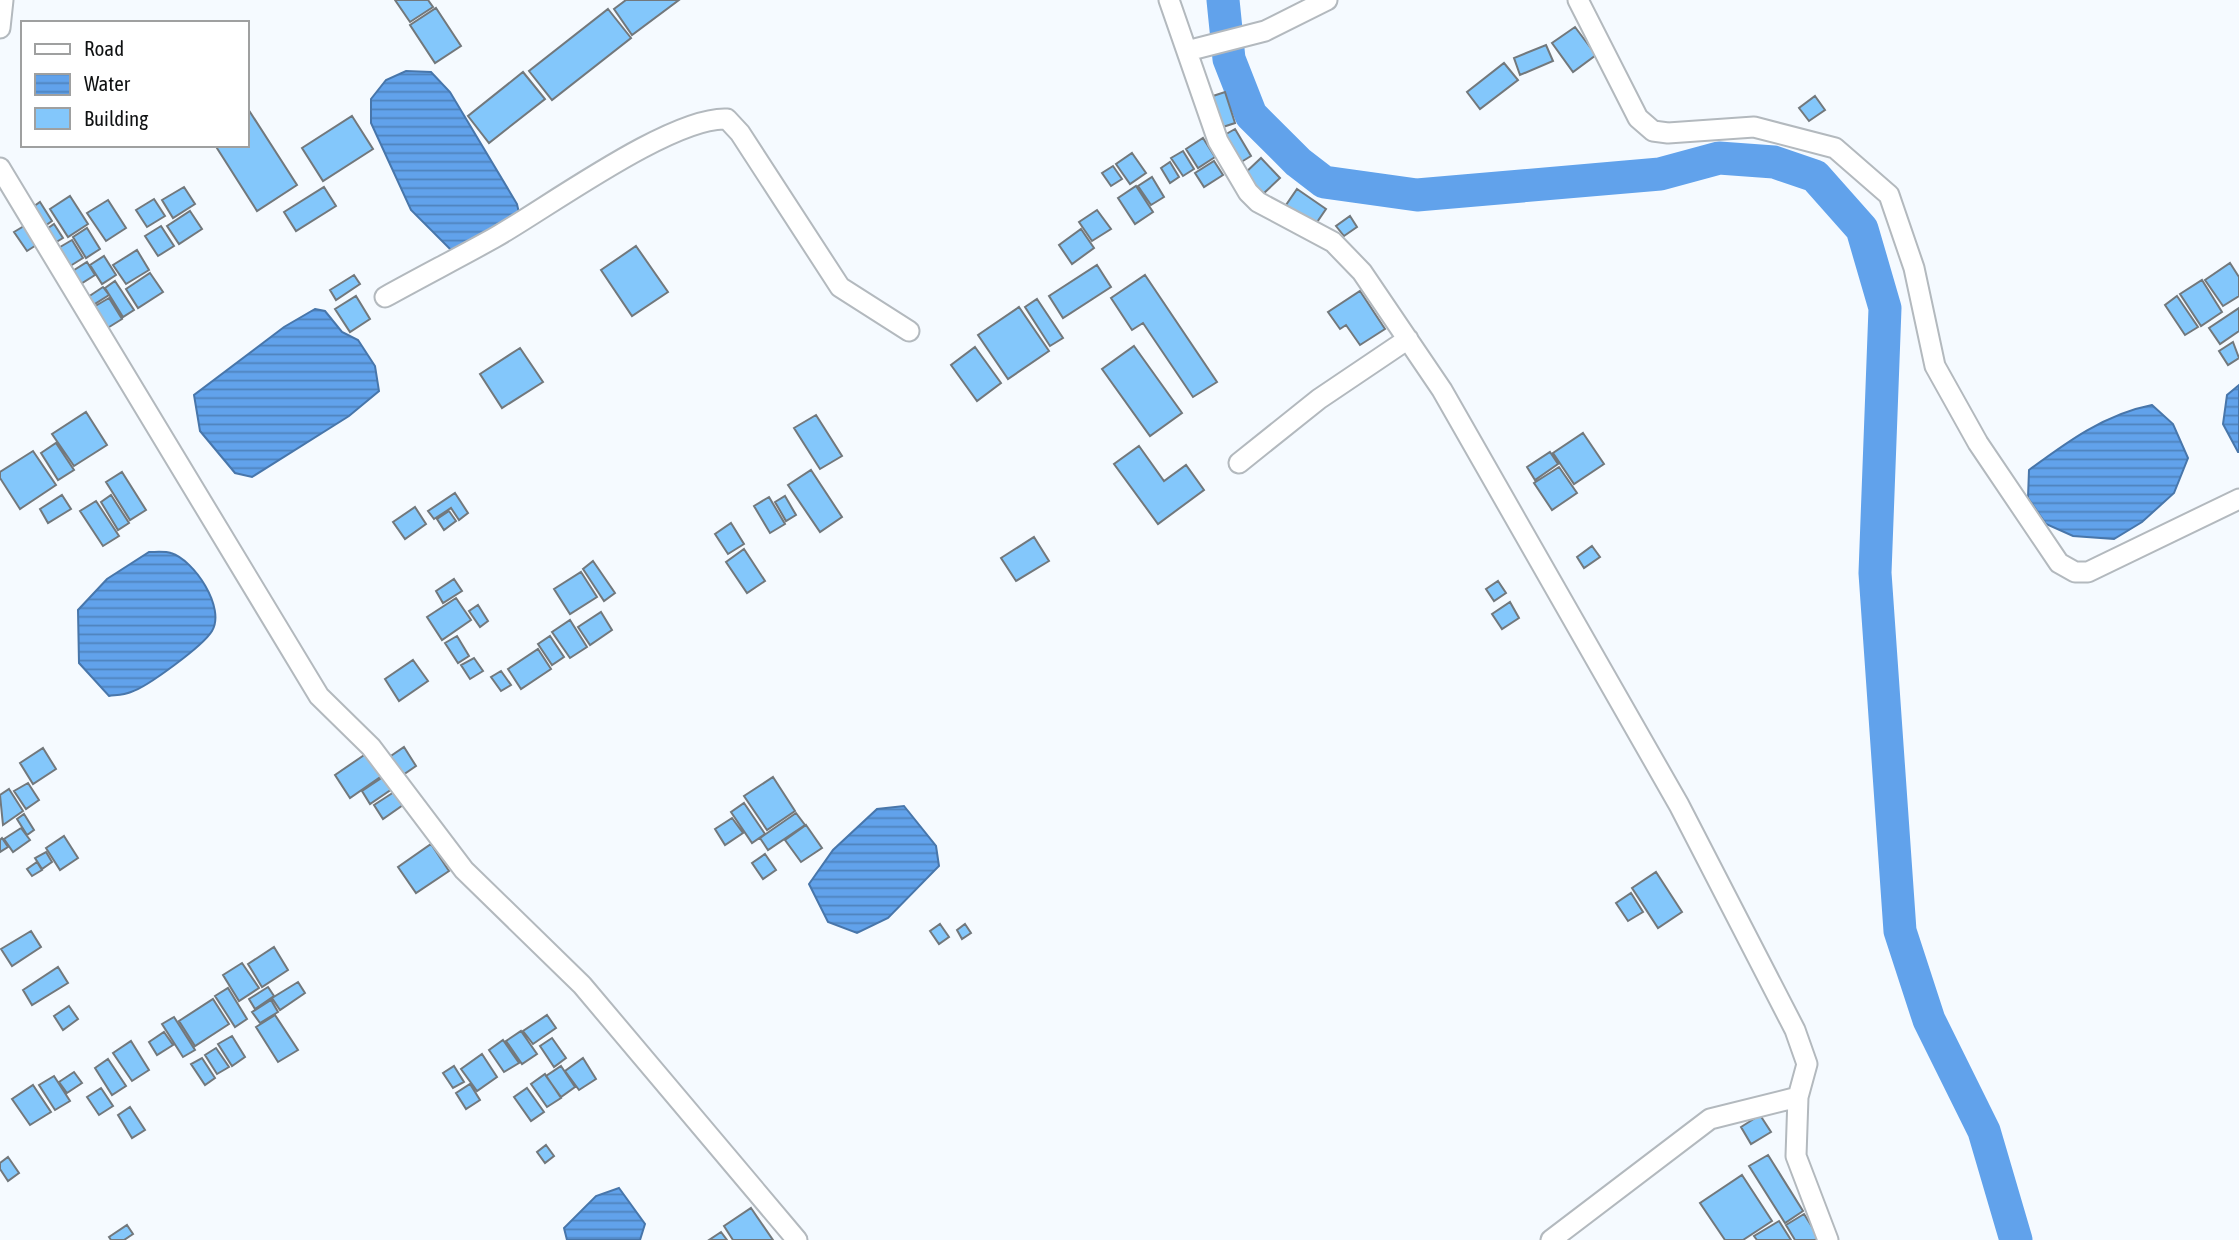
<svg xmlns="http://www.w3.org/2000/svg" width="2239" height="1240" font-family="'Asap Condensed',sans-serif">
  <defs>
    <pattern id="water-rules" width="6" height="5" patternUnits="userSpaceOnUse" patternTransform="scale(1.75)"><rect width="6" height="5" fill="#61a2eb"/><path d="M0 2.5h6" fill="none" stroke="#4e83bd"/></pattern>
  </defs>
  <rect width="100%" height="100%" fill="#f5faff"/>
  <!-- water -->
  <path fill="url(#water-rules)" stroke="#4876aa" stroke-width="2" d="M 406,71 L 431,72 L 450,92 L 517,204 L 519,213 L 454,253 L 411,210 L 371,123 L 371,99 L 386,80 Z
    M 315,309 L 325,311 L 342,332 L 358,340 L 375,366 L 379,391 L 349,416 L 252,477 L 235,473 L 200,431 L 194,395 L 284,327 Z
    M 2239,385 L 2239,452 L 2238,452 L 2223,424 L 2227,395 Z
    M 2152,405 L 2173,424 L 2188,458 L 2174,493 L 2142,522 L 2114,539 L 2073,536 L 2046,524 L 2028,498 L 2029,470 C 2067,442 2105,414 2152,405 Z
    M 149,552 C 156,552 165,551 171,553 C 194,560 226,608 212,631 C 203,646 147,687 131,692 C 124,695 116,695 109,696 L 79,663 L 78,610 L 107,579 Z
    M 904,806 L 936,846 L 939,866 L 888,918 L 857,933 L 828,922 L 809,884 L 833,850 L 877,809 Z
    M 619,1188 L 645,1224 L 640,1240 L 567,1240 L 564,1228 L 596,1196 Z"/>
  <g fill="none" stroke-linecap="round" stroke-linejoin="round">
    <!-- river -->
    <path stroke="#61a2eb" stroke-width="33" d="M 1223,0 L 1229,59 L 1251,115 L 1298,162 L 1324,182 L 1417,195 L 1660,174 L 1719,158 L 1774,162 L 1815,176 L 1862,229 L 1885,308 L 1875,573 L 1900,931 L 1929,1020 L 1984,1131 L 2016,1240"/>
  </g>
  <!-- building -->
  <path fill="#83c7fb" stroke="#72787c" stroke-width="2" d="M 395,0 L 428,0 L 433,7 L 410,22 Z
    M 626,0 L 679,0 L 632,35 L 614,9 Z
    M 436,8 L 461,46 L 435,63 L 410,25 Z
    M 608,9 L 631,38 L 552,100 L 529,71 Z
    M 1575,27 L 1596,55 L 1573,72 L 1552,43 Z
    M 1546,45 L 1553,61 L 1520,75 L 1514,58 Z
    M 1504,63 L 1518,80 L 1480,109 L 1467,92 Z
    M 523,72 L 545,99 L 489,143 L 468,116 Z
    M 1225,92 L 1235,123 L 1220,128 L 1210,97 Z
    M 1815,96 L 1825,110 L 1809,121 L 1799,108 Z
    M 250,112 L 297,185 L 257,211 L 215,145 L 247,145 L 247,114 Z
    M 352,116 L 373,149 L 323,181 L 302,148 Z
    M 1235,129 L 1251,156 L 1238,164 L 1221,137 Z
    M 1203,138 L 1215,157 L 1198,168 L 1186,149 Z
    M 1183,151 L 1194,169 L 1183,176 L 1171,158 Z
    M 1132,153 L 1146,173 L 1130,184 L 1116,164 Z
    M 1261,158 L 1280,178 L 1263,194 L 1244,174 Z
    M 1214,161 L 1223,175 L 1204,187 L 1195,173 Z
    M 1170,162 L 1179,177 L 1170,183 L 1161,168 Z
    M 1113,166 L 1122,179 L 1111,186 L 1102,173 Z
    M 1152,177 L 1164,197 L 1151,205 L 1138,186 Z
    M 1136,186 L 1153,212 L 1135,224 L 1118,198 Z
    M 184,187 L 195,204 L 173,218 L 162,200 Z
    M 324,187 L 336,206 L 296,231 L 284,212 Z
    M 1297,189 L 1326,209 L 1315,225 L 1286,205 Z
    M 70,196 L 88,224 L 68,237 L 50,209 Z
    M 154,199 L 165,216 L 147,227 L 136,210 Z
    M 108,200 L 126,228 L 106,241 L 87,213 Z
    M 40,202 L 52,221 L 42,228 L 30,209 Z
    M 1097,210 L 1111,229 L 1092,241 L 1079,222 Z
    M 190,211 L 202,229 L 179,244 L 167,226 Z
    M 1350,216 L 1357,227 L 1344,236 L 1336,226 Z
    M 29,223 L 41,242 L 27,251 L 14,232 Z
    M 54,224 L 63,238 L 53,244 L 44,231 Z
    M 161,226 L 174,246 L 158,256 L 145,236 Z
    M 87,228 L 100,249 L 86,258 L 73,237 Z
    M 1081,229 L 1094,248 L 1072,264 L 1059,245 Z
    M 72,240 L 83,258 L 67,268 L 55,250 Z
    M 636,246 L 668,292 L 632,316 L 601,270 Z
    M 137,250 L 149,270 L 126,284 L 113,265 Z
    M 104,256 L 116,275 L 102,284 L 90,265 Z
    M 87,262 L 95,275 L 79,285 L 71,272 Z
    M 2230,263 L 2239,277 L 2239,296 L 2223,306 L 2205,280 Z
    M 1097,265 L 1111,287 L 1063,318 L 1049,296 Z
    M 150,273 L 163,292 L 138,308 L 126,289 Z
    M 354,275 L 360,284 L 336,300 L 330,290 Z
    M 1145,275 L 1217,382 L 1193,397 L 1143,323 L 1132,330 L 1111,298 Z
    M 2202,280 L 2222,312 L 2201,326 L 2180,294 Z
    M 115,281 L 134,310 L 123,317 L 105,288 Z
    M 103,287 L 109,295 L 93,305 L 88,297 Z
    M 1360,291 L 1385,329 L 1360,345 L 1346,325 L 1340,329 L 1328,312 Z
    M 356,296 L 370,319 L 350,332 L 335,309 Z
    M 2177,296 L 2198,327 L 2185,335 L 2165,305 Z
    M 109,298 L 122,319 L 106,329 L 92,308 Z
    M 1037,299 L 1063,338 L 1050,346 L 1025,307 Z
    M 1019,307 L 1049,351 L 1008,379 L 978,335 Z
    M 2239,308 L 2239,331 L 2220,344 L 2209,328 Z
    M 2233,342 L 2239,358 L 2228,365 L 2219,351 Z
    M 1134,346 L 1182,413 L 1150,436 L 1102,369 Z
    M 975,347 L 1001,383 L 977,401 L 951,365 Z
    M 520,348 L 543,382 L 502,408 L 480,374 Z
    M 86,412 L 107,445 L 74,466 L 52,434 Z
    M 816,415 L 842,456 L 820,469 L 794,428 Z
    M 1583,433 L 1604,464 L 1574,484 L 1553,453 Z
    M 56,443 L 74,470 L 58,480 L 41,453 Z
    M 1139,446 L 1164,481 L 1186,465 L 1204,490 L 1158,524 L 1114,464 Z
    M 33,451 L 56,485 L 20,509 L 0,478 L 0,472 Z
    M 1550,452 L 1558,464 L 1535,480 L 1527,467 Z
    M 1559,467 L 1577,493 L 1552,510 L 1534,483 Z
    M 811,470 L 842,517 L 820,532 L 788,485 Z
    M 122,472 L 146,510 L 130,520 L 106,482 Z
    M 455,493 L 468,513 L 459,520 L 451,508 L 434,519 L 428,511 Z
    M 62,495 L 71,509 L 48,523 L 40,509 Z
    M 111,495 L 129,523 L 118,530 L 101,502 Z
    M 785,496 L 796,515 L 786,521 L 775,502 Z
    M 769,497 L 785,524 L 770,533 L 754,506 Z
    M 96,501 L 119,536 L 103,546 L 80,511 Z
    M 415,507 L 426,524 L 405,539 L 393,522 Z
    M 449,511 L 456,521 L 444,530 L 437,519 Z
    M 731,523 L 744,544 L 728,554 L 715,534 Z
    M 1034,537 L 1049,561 L 1016,581 L 1001,558 Z
    M 1592,546 L 1600,557 L 1584,568 L 1577,557 Z
    M 744,549 L 765,581 L 747,593 L 726,562 Z
    M 593,561 L 615,593 L 604,601 L 583,569 Z
    M 581,572 L 597,597 L 570,614 L 554,589 Z
    M 454,579 L 462,591 L 443,603 L 436,591 Z
    M 1498,581 L 1506,593 L 1494,601 L 1486,589 Z
    M 456,598 L 471,620 L 442,640 L 427,617 Z
    M 1510,602 L 1519,618 L 1502,629 L 1492,614 Z
    M 478,605 L 488,621 L 480,627 L 469,611 Z
    M 601,612 L 612,630 L 590,645 L 578,627 Z
    M 570,620 L 587,647 L 570,658 L 552,632 Z
    M 457,636 L 469,656 L 458,663 L 445,643 Z
    M 550,636 L 564,657 L 552,665 L 538,644 Z
    M 538,649 L 551,669 L 521,689 L 508,669 Z
    M 474,658 L 483,671 L 470,679 L 461,665 Z
    M 413,660 L 428,681 L 399,701 L 385,679 Z
    M 501,671 L 511,685 L 501,691 L 491,677 Z
    M 404,747 L 416,766 L 397,779 L 385,760 Z
    M 43,748 L 56,769 L 33,784 L 20,763 Z
    M 370,751 L 386,773 L 350,798 L 335,775 Z
    M 383,777 L 392,789 L 370,804 L 362,791 Z
    M 773,777 L 795,811 L 767,830 L 744,796 Z
    M 28,783 L 39,800 L 26,809 L 14,791 Z
    M 9,789 L 23,811 L 3,825 L 0,795 Z
    M 394,792 L 403,805 L 383,819 L 374,805 Z
    M 744,803 L 765,834 L 752,843 L 731,812 Z
    M 796,813 L 805,825 L 768,850 L 760,838 Z
    M 24,814 L 34,830 L 27,835 L 17,819 Z
    M 732,818 L 743,833 L 725,845 L 715,829 Z
    M 806,825 L 822,848 L 801,862 L 785,840 Z
    M 21,828 L 30,840 L 13,852 L 4,839 Z
    M 64,836 L 78,858 L 60,870 L 46,848 Z
    M 2,838 L 8,847 L 0,852 L 0,840 Z
    M 431,844 L 449,871 L 416,893 L 398,867 Z
    M 46,852 L 52,862 L 42,869 L 35,858 Z
    M 765,854 L 776,870 L 763,879 L 752,863 Z
    M 37,862 L 42,870 L 32,876 L 27,869 Z
    M 1656,872 L 1682,912 L 1658,928 L 1632,888 Z
    M 1631,893 L 1643,912 L 1628,921 L 1616,903 Z
    M 940,924 L 949,937 L 939,944 L 930,931 Z
    M 965,924 L 971,933 L 962,939 L 957,930 Z
    M 31,931 L 41,947 L 12,966 L 1,949 Z
    M 274,947 L 288,970 L 262,987 L 248,964 Z
    M 242,963 L 259,988 L 239,1001 L 223,975 Z
    M 58,967 L 68,983 L 32,1005 L 23,990 Z
    M 298,982 L 305,993 L 280,1010 L 272,998 Z
    M 268,987 L 274,996 L 255,1009 L 249,999 Z
    M 228,988 L 247,1019 L 235,1027 L 215,996 Z
    M 213,999 L 229,1024 L 195,1046 L 179,1021 Z
    M 271,1000 L 278,1012 L 260,1023 L 252,1012 Z
    M 69,1006 L 78,1019 L 63,1030 L 54,1016 Z
    M 275,1015 L 298,1050 L 278,1062 L 256,1027 Z
    M 547,1015 L 556,1028 L 533,1044 L 523,1031 Z
    M 174,1017 L 195,1050 L 183,1057 L 162,1024 Z
    M 521,1031 L 537,1054 L 522,1064 L 506,1041 Z
    M 164,1032 L 173,1045 L 157,1055 L 149,1042 Z
    M 232,1036 L 245,1057 L 232,1066 L 218,1044 Z
    M 552,1038 L 566,1058 L 554,1067 L 540,1046 Z
    M 503,1040 L 519,1063 L 504,1072 L 489,1050 Z
    M 131,1041 L 149,1070 L 132,1081 L 113,1053 Z
    M 216,1048 L 229,1067 L 217,1074 L 205,1055 Z
    M 482,1054 L 497,1077 L 477,1091 L 461,1069 Z
    M 202,1058 L 215,1078 L 205,1085 L 191,1064 Z
    M 583,1058 L 596,1079 L 579,1090 L 565,1071 Z
    M 108,1059 L 126,1086 L 112,1095 L 95,1068 Z
    M 454,1066 L 464,1082 L 453,1088 L 443,1073 Z
    M 561,1066 L 575,1087 L 561,1097 L 546,1076 Z
    M 74,1072 L 82,1083 L 67,1093 L 59,1082 Z
    M 545,1074 L 561,1098 L 547,1107 L 531,1084 Z
    M 54,1076 L 70,1101 L 55,1110 L 39,1085 Z
    M 470,1084 L 480,1100 L 466,1109 L 456,1093 Z
    M 33,1085 L 51,1112 L 30,1125 L 12,1099 Z
    M 101,1088 L 113,1106 L 99,1115 L 87,1097 Z
    M 527,1088 L 544,1112 L 531,1121 L 514,1097 Z
    M 130,1107 L 145,1130 L 132,1138 L 118,1115 Z
    M 1760,1115 L 1771,1132 L 1751,1144 L 1741,1127 Z
    M 546,1145 L 554,1156 L 545,1163 L 537,1152 Z
    M 1768,1155 L 1803,1211 L 1785,1223 L 1749,1166 Z
    M 8,1157 L 19,1173 L 8,1181 L 0,1169 L 0,1163 Z
    M 1742,1175 L 1772,1221 L 1743,1240 L 1725,1240 L 1700,1203 Z
    M 751,1208 L 773,1240 L 733,1240 L 724,1226 Z
    M 1804,1214 L 1819,1238 L 1815,1240 L 1795,1240 L 1786,1225 Z
    M 1779,1221 L 1791,1240 L 1757,1240 L 1754,1236 Z
    M 127,1225 L 133,1234 L 124,1240 L 111,1240 L 109,1237 Z
    M 721,1232 L 727,1240 L 709,1240 Z"/>
  <g fill="none" stroke-linecap="round" stroke-linejoin="round">
    <defs>
      <path id="minor" d="M 1169,0 L 1218,141 L 1248,192 L 1258,202 L 1333,242 L 1362,272 L 1442,390 L 1679,805 L 1795,1030 L 1807,1064 L 1798,1097 L 1796,1156 L 1828,1240
        M 1578,0 L 1638,118 L 1653,131 L 1668,133 L 1754,127 L 1835,148 L 1889,195 L 1914,268 L 1935,366 L 1978,443 L 2059,563 L 2075,572 L 2088,572 L 2239,499
        M 0,28 L 3,0
        M 1187,51 L 1265,31 L 1327,0
        M 0,168 L 319,696 L 371,747 L 464,870 L 582,985 L 797,1240
        M 385,297 C 421,277 458,258 494,238 C 547,208 672,116 727,119 L 740,133 L 840,287 L 909,331
        M 1239,463 L 1319,399 L 1408,339
        M 1551,1240 L 1710,1119 L 1798,1097"/>
    </defs>
    <!-- minor casing -->
    <use href="#minor" stroke="#b3b9be" stroke-width="23"/>
    <!-- minor -->
    <use href="#minor" stroke="#fff" stroke-width="19"/>
  </g>
  <!-- legend -->
  <rect x="21" y="21" width="228" height="126" fill="#ffffff" stroke="#9fa0a0" stroke-width="2"/>
  <rect x="35" y="44" width="35" height="10" fill="#ffffff" stroke="#9fa0a0" stroke-width="2"/>
  <text x="84" y="56" font-size="21" fill="#0f1112">Road</text>
  <rect x="35" y="74" width="35" height="21" fill="url(#water-rules)" stroke="#9fa0a0" stroke-width="2"/>
  <text x="84" y="91" font-size="21" fill="#0f1112">Water</text>
  <rect x="35" y="108" width="35" height="21" fill="#83c7fb" stroke="#9fa0a0" stroke-width="2"/>
  <text x="84" y="126" font-size="21" fill="#0f1112">Building</text>
</svg>
